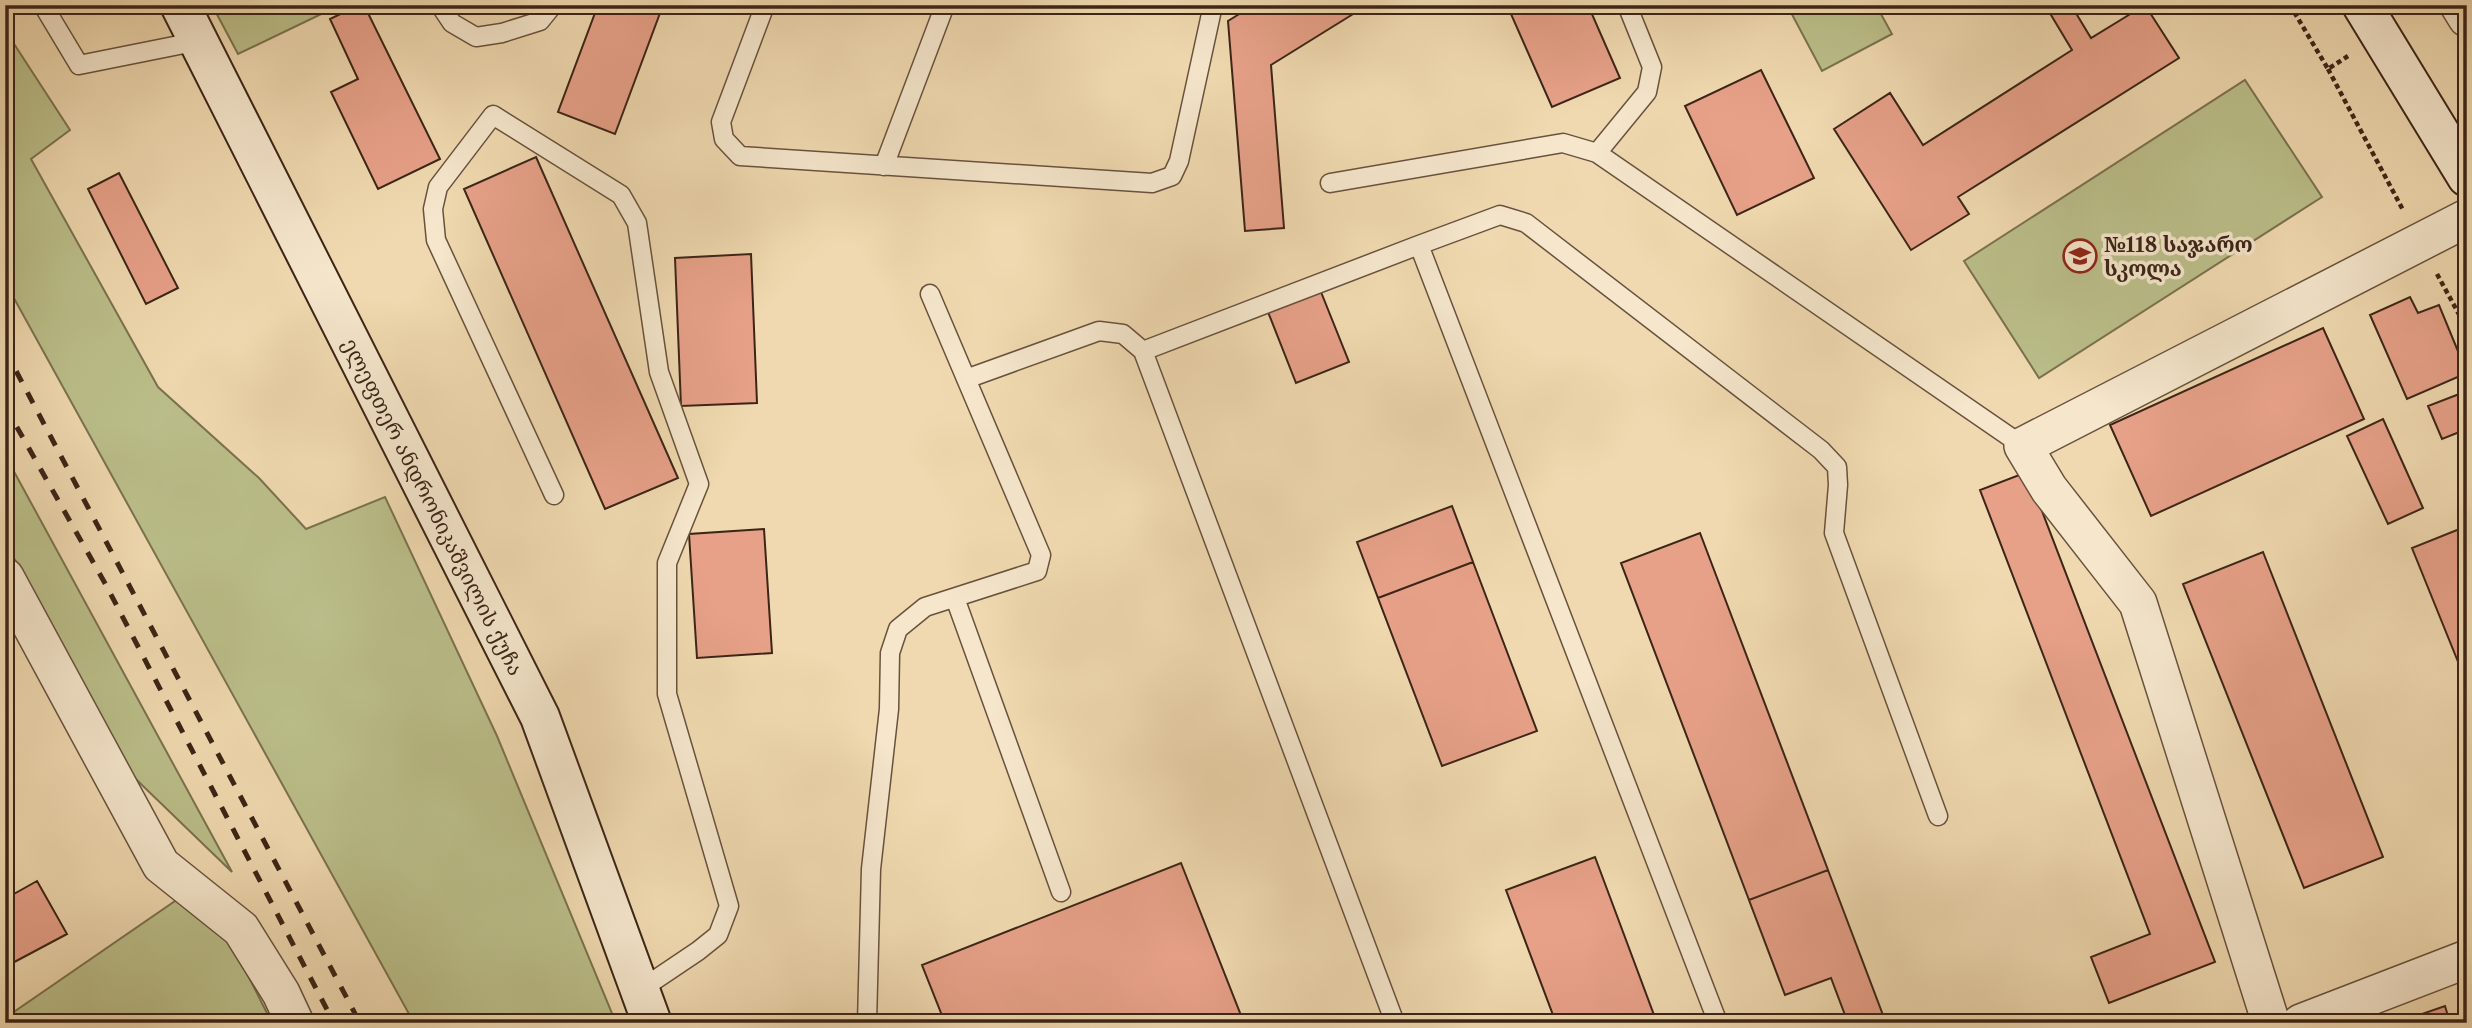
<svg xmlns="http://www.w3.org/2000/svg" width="2472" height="1028" font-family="'Libre Caslon Text','Noto Serif Georgian',serif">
  <rect width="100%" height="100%" fill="#f0d9b0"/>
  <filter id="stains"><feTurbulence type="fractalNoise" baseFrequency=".00286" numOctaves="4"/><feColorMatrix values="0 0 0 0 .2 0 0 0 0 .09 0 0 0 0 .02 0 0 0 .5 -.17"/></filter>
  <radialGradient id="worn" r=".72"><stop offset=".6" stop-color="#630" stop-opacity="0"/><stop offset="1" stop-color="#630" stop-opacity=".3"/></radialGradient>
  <!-- green -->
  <path fill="#bbbf8a" stroke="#7b7250" stroke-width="2" d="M 212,5 L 340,5 L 238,54 Z
    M 1787,5 L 1876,5 L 1892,34 L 1822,71 Z
    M 5,30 L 70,130 L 31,159 L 158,387 L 259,478 L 306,529 L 385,497 L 497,736 L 616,1023 L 414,1023 L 5,282 Z
    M 2245,80 L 2322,197 L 2039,378 L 1964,261 Z
    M 5,455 L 232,872 L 114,758 L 5,540 Z
    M 178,899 L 228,936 L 272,1023 L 5,1023 L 5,1018 Z"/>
  <!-- building -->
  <path fill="#e7a189" stroke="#3b2517" stroke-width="2" d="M 359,5 L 364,5 L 440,159 L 378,189 L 331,92 L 358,79 L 330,19 Z
    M 598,5 L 663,5 L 615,134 L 558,112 Z
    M 1254,5 L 1366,6 L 1271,65 L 1284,228 L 1245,231 L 1228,21 Z
    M 1507,5 L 1588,5 L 1620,78 L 1552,107 Z
    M 2045,5 L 2071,5 L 2091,38 L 2145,5 L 2179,58 L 1958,197 L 1969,214 L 1911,250 L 1834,129 L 1890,93 L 1923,145 L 2072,50 Z
    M 1761,70 L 1814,178 L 1737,215 L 1685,106 Z
    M 536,157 L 678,478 L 605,509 L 464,189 Z
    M 119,173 L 178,288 L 146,304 L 88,189 Z
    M 751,254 L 757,403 L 681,406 L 675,258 Z
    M 1321,292 L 1349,362 L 1296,383 L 1268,312 Z
    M 2410,297 L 2418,313 L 2439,305 L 2467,373 L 2407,399 L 2370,315 Z
    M 2323,328 L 2364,419 L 2151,516 L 2110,425 Z
    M 2467,391 L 2467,429 L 2442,439 L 2428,406 Z
    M 2383,419 L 2423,508 L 2388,524 L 2347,436 Z
    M 2027,472 L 2215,962 L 2109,1003 L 2091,957 L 2150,934 L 1980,490 Z
    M 1452,506 L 1473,562 L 1378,598 L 1357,542 Z
    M 2467,526 L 2467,684 L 2412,548 Z
    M 764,529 L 772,653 L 697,658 L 689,534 Z
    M 1700,533 L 1828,870 L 1749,900 L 1621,563 Z
    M 2263,552 L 2383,857 L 2304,888 L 2183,584 Z
    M 1473,562 L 1537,731 L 1442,766 L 1378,598 Z
    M 1595,857 L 1657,1023 L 1556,1023 L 1506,890 Z
    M 1181,863 L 1244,1023 L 945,1023 L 922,965 Z
    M 1828,870 L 1886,1023 L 1848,1023 L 1831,978 L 1785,995 L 1749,900 Z
    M 37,881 L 67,934 L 5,967 L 5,899 Z
    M 2445,1006 L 2450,1023 L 2396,1023 Z"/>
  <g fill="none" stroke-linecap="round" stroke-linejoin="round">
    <defs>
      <path id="lane" d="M 43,5 L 79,65 L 199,41
        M 440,5 L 452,23 L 476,37 L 502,33 L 540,21 L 553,5
        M 765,5 L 721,122 L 724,139 L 740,156 L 1152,183 L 1172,176 L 1179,161 L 1213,5
        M 1597,153 L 1647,92 L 1652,67 L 1627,5
        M 884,166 L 945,5
        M 1330,183 L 1563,143 L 1597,153 L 2023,446
        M 1143,351 L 1419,245
        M 966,379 L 1099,331 L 1123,334 L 1143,351 L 1395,1023
        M 554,495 L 436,240 L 433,209 L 438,187 L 493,115 L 621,195 L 637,223 L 659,372 L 699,484 L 667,563 L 667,694 L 729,906 L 718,935 L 698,951 L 640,990
        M 955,598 L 1061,892
        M 867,1023 L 871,869 L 889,709 L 890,653 L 898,629 L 925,607 L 1037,571 L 1041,555 L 930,294
        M 1718,1023 L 1419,245 L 1500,215 L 1526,223 L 1821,450 L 1837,467 L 1838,485 L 1834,533 L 1938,816"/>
      <path id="street" d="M 2459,5 L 2467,18
        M 5,577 L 161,865 L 241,929 L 281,993 L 295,1023
        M 2271,1023 L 2138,603 L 2049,489 L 2023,446 L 2467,218
        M 2301,1023 L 2467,959"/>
      <g id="secondary">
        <path id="s1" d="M 180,5 L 540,717 L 652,1023"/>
        <path d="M 2362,5 L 2467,177"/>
      </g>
    </defs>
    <!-- lane casing -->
    <use href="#lane" stroke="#68523d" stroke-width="21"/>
    <!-- street casing -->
    <use href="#street" stroke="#68523d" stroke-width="40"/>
    <!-- secondary casing -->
    <use href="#secondary" stroke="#3b2517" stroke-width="42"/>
    <!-- path -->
    <path stroke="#3b2517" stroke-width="4.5" stroke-dasharray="5 3.5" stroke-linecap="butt" d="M 2290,5 L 2328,69 L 2348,56
      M 2328,69 L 2403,210
      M 2437,274 L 2467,329"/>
    <!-- lane -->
    <use href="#lane" stroke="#f5e6cc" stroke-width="18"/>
    <!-- street -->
    <use href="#street" stroke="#f5e6cc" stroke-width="37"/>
    <!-- secondary -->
    <use href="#secondary" stroke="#f5e6cc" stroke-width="38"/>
    <!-- rail -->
    <path stroke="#3b2517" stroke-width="5" stroke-dasharray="12 12" stroke-linecap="butt" d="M 5,350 L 360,1023
      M 5,406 L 106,585 L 334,1023"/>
  </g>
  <!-- icons -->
  <defs>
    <symbol id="school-ring" viewBox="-11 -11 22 22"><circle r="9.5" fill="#f5e6cc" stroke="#8f2418" stroke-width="1.5"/><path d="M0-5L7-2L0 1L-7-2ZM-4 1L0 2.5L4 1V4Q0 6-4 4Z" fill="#8f2418"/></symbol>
  </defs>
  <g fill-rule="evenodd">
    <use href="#school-ring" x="2061" y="237" width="38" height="38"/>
  </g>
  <g text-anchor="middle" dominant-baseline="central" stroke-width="7" stroke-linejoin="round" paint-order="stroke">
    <!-- poi labels -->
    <g font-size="21" font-weight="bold" fill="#3b2517" stroke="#f5e6cc" text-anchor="start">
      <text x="2104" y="244">№118 საჯარო<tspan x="2104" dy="24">სკოლა</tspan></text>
    </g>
    <!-- street labels -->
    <g font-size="21" fill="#3b2517" stroke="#f5e6cc">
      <text stroke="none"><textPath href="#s1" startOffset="562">ელეფთერ ანდრონიკაშვილის ქუჩა</textPath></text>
    </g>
  </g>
  <!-- margin -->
  <rect width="2472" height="1028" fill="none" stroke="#f0d9b0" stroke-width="28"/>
  <rect x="7" y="7" width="2458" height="1014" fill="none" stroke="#3b2517" stroke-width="3.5"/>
  <rect x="14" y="14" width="2444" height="1000" fill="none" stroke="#3b2517" stroke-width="2"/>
  <rect width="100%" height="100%" filter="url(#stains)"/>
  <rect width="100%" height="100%" fill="url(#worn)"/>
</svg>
